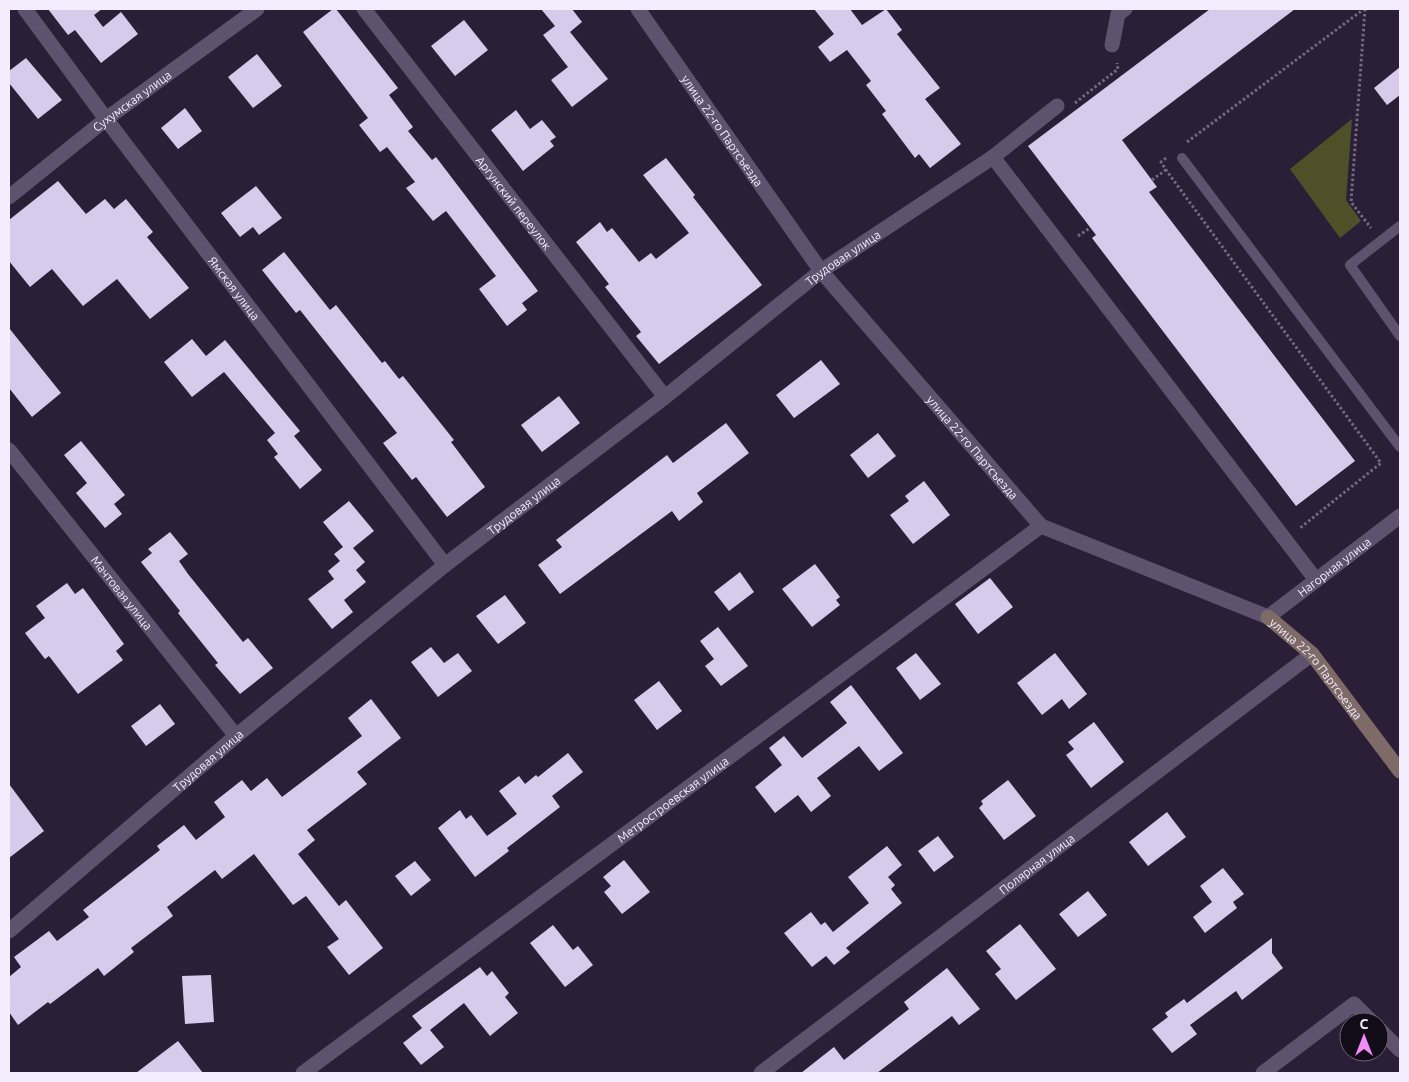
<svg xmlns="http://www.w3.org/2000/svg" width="1409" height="1082" font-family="Ubuntu,sans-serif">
  <rect width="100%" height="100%" fill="#2b1f38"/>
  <!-- green -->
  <path fill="#4f5028" d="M 1352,119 L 1346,200 L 1361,221 L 1340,238 L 1290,169 Z"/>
  <!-- building -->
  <path fill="#d8caeb" d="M 48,9 L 102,9 L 94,15 L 103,27 L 121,12 L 138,34 L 101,63 L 75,30 L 68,35 Z
    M 333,9 L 336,9 L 398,88 L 389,95 L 413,127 L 408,131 L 432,160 L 436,157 L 538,291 L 522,303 L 527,310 L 507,326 L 479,289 L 496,276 L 446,211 L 433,221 L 406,188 L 415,182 L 387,147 L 380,152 L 359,125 L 368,118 L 303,32 Z
    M 541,9 L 572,9 L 582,22 L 570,32 L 608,79 L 572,107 L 551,80 L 568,67 L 543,35 L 555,26 Z
    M 814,9 L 850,9 L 862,25 L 886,9 L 902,30 L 897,34 L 940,88 L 925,99 L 961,144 L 930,168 L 919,154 L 915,158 L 882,114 L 886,111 L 866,85 L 871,81 L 847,50 L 830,62 L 818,47 L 834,34 Z
    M 1210,9 L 1295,9 L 1122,140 L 1157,187 L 1149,192 L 1355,461 L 1296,506 L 1092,238 L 1096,235 L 1028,146 Z
    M 464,20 L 488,50 L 455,76 L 431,46 Z
    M 257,54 L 282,86 L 253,108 L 228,77 Z
    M 26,58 L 62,100 L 38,119 L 9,83 L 9,71 Z
    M 1400,67 L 1400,95 L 1387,105 L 1374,88 Z
    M 185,108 L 202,131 L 178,149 L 161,128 Z
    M 516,110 L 530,129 L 542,120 L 556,137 L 550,141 L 554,146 L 523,171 L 491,130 Z
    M 666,158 L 695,195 L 693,197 L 762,285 L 659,364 L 636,336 L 641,332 L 605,287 L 609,284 L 576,242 L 600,222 L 607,232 L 612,228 L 639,262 L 651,253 L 656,259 L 689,233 L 643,175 Z
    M 58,181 L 86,214 L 105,199 L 114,209 L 126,199 L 153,232 L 147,237 L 189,288 L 150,319 L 117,279 L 83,306 L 52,269 L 30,287 L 9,261 L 9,220 Z
    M 256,186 L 282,218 L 259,235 L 253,227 L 240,237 L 221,213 Z
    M 284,252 L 330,310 L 336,305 L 382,363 L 385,361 L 399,379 L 403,376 L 454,440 L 451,442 L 485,487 L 447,517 L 416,477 L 412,480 L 383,443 L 397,433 L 300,310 L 296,313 L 262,270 Z
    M 9,328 L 61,393 L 32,417 L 9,388 Z
    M 192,339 L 206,356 L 225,340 L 300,431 L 294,436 L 322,470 L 300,489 L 274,457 L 278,454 L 267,440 L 275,433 L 224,372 L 192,397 L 164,362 Z
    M 821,360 L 840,384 L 794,418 L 776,395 Z
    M 559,396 L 580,423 L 542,452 L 521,425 Z
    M 726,423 L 749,453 L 697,493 L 703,502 L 679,521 L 672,511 L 560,594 L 538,565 L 562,547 L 556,540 L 667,455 L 673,463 Z
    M 878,433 L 896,456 L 868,478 L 850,455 Z
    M 81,441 L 125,495 L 114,504 L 122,514 L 105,528 L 76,493 L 87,483 L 64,455 Z
    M 924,481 L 950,515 L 913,544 L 890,515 L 909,501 L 905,496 Z
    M 349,501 L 374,531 L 353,548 L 365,562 L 356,570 L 366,582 L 344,600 L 353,612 L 332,629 L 308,599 L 334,579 L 328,571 L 340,561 L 334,554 L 343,547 L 323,522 Z
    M 170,532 L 188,554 L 179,561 L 188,574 L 243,642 L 248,638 L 273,668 L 240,694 L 215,665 L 218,663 L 178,613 L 180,611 L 141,562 L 152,553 L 148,549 Z
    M 815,564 L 840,597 L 836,600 L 840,605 L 812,627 L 782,589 Z
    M 740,572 L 754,592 L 729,611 L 714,592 Z
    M 990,578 L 1013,607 L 978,634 L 955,604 Z
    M 67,583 L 75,594 L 83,588 L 124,644 L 116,651 L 123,660 L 78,694 L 49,656 L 45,659 L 25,633 L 45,618 L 36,606 Z
    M 505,595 L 526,623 L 498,644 L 476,616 Z
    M 718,627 L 748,666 L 721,686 L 705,666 L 714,659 L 700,641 Z
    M 431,647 L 444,663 L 458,653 L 472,671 L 438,697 L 411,662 Z
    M 916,653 L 941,684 L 920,700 L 896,668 Z
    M 1055,653 L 1087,694 L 1069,709 L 1062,699 L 1042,715 L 1017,683 Z
    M 659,681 L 682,711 L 657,730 L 634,700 Z
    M 851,685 L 903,753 L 879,771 L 859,746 L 817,778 L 831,796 L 811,812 L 798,795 L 775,813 L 755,787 L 782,765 L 769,748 L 784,736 L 802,758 L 847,723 L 830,702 Z
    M 371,699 L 401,738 L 357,772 L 367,784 L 307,830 L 315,840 L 298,854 L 339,906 L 346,900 L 383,948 L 349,975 L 327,947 L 339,939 L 306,896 L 293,905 L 254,854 L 222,879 L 215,870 L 167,907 L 173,916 L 131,948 L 134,952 L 104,976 L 98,968 L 50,1004 L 48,1002 L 18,1025 L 9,1012 L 9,977 L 21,967 L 14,957 L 49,931 L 57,941 L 89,917 L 83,910 L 160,850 L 157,846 L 184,825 L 196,840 L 225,817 L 214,802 L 242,780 L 251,791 L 267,778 L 282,797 L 362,736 L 348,718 Z
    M 160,704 L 175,724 L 146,746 L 131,726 Z
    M 1094,722 L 1124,762 L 1091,788 L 1066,755 L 1074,749 L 1068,742 Z
    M 568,753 L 583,772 L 552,796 L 560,807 L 507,848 L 509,851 L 475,877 L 438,828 L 460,810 L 466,819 L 471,815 L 487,836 L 517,814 L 499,791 L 519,776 L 525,784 L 536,775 L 538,777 Z
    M 1008,780 L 1036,816 L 1004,840 L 979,808 L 983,804 L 981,801 Z
    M 9,784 L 44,831 L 9,858 Z
    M 1167,812 L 1186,837 L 1148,866 L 1129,842 Z
    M 938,836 L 954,857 L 934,872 L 918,851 Z
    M 887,846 L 902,865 L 888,877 L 895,885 L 891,889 L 902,903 L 846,948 L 850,952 L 834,965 L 826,956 L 812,967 L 784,933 L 811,912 L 821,925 L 825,922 L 833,932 L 869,903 L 848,877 Z
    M 624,860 L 650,892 L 622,914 L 604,892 L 611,886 L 603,877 Z
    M 415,861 L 431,880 L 411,896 L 395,876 Z
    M 1223,868 L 1244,894 L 1233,902 L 1237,908 L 1205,933 L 1193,917 L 1212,902 L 1200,886 Z
    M 1088,891 L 1107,915 L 1078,937 L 1059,914 Z
    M 1020,924 L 1056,969 L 1016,1000 L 995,974 L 1001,969 L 986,951 Z
    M 553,925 L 573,950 L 578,946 L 593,965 L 565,987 L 530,943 Z
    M 1272,938 L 1272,953 L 1283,968 L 1242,1000 L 1236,991 L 1190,1025 L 1197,1034 L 1172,1053 L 1152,1029 L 1168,1017 L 1165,1013 L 1184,999 L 1187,1003 Z
    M 480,967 L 487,976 L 492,971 L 509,993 L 505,997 L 518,1013 L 490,1036 L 464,1003 L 430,1030 L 444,1047 L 421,1065 L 403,1043 L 422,1028 L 412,1016 Z
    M 947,968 L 980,1009 L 959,1025 L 952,1016 L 877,1073 L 801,1073 L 834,1047 L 844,1060 L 909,1009 L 904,1002 Z
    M 211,975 L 214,1022 L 185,1024 L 182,976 Z
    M 178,1041 L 203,1073 L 136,1073 Z"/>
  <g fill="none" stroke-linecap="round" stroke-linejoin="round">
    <!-- path -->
    <path stroke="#746a80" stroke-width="3" stroke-dasharray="2.5 2.5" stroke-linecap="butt" d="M 1365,9 L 1351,202 L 1371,228
      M 1075,103 L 1118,69 L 1117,63
      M 1187,142 L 1364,9
      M 1166,158 L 1161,162 L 1166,170 L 1381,463 L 1300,528
      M 1152,180 L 1167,169
      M 1078,236 L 1090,228"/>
    <!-- lane -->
    <path stroke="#5e526e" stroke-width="10" d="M 1182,158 L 1400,447
      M 1400,226 L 1350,265 L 1400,336"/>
    <!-- street -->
    <g stroke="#5e526e" stroke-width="15">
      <path id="s1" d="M 25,9 L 106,119 L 445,565"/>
      <path id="s2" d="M 364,9 L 665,397"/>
      <path id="s3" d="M 638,9 L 821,271 L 1041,526 L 1268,617 L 1400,516"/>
      <path d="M 1112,45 L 1118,14 L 1125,9"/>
      <path d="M 993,157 L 1316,580"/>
      <path id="s4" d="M 9,197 L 106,119 L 257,9"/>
      <path id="s5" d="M 9,450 L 236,736"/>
      <path id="s6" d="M 9,931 L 236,736 L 445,565 L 665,397 L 821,271 L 993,157 L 1057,106"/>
      <path d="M 1379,1029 L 1400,1050"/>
      <path id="s7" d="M 303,1073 L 1041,526"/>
      <path id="s8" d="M 761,1073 L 1312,654"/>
      <path d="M 1263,1073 L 1354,1004 L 1372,1022"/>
    </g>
    <!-- secondary -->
    <path stroke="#7e6a66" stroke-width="15" id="s9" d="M 1268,617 L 1312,654 L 1400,771"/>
  </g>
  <g text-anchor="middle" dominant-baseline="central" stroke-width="5" stroke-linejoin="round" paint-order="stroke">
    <!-- street labels -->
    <g font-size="12" fill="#f4edfe" stroke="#110c17">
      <text stroke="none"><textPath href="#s4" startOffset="156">Сухумская улица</textPath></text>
      <text stroke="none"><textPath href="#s3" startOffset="148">улица 22-го Партсъезда</textPath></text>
      <text stroke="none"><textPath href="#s2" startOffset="245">Аргунский переулок</textPath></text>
      <text stroke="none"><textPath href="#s6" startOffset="1072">Трудовая улица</textPath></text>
      <text stroke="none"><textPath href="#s1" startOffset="349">Ямская улица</textPath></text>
      <text stroke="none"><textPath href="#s3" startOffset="552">улица 22-го Партсъезда</textPath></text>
      <text stroke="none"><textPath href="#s6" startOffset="668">Трудовая улица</textPath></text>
      <text stroke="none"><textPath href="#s3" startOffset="984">Нагорная улица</textPath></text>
      <text stroke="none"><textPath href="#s5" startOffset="182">Мачтовая улица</textPath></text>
      <text stroke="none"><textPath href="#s9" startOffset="71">улица 22-го Партсъезда</textPath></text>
      <text stroke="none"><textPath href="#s6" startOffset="262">Трудовая улица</textPath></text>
      <text stroke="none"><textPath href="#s7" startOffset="460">Метростроевская улица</textPath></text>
      <text stroke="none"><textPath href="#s8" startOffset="346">Полярная улица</textPath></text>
    </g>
  </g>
  <!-- border -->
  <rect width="1409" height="1082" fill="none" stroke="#f4edfe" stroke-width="20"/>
  <!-- north arrow -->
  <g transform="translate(1364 1037)"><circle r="24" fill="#110c17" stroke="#6c6673"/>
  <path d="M0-4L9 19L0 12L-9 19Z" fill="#f18bf5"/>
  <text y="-8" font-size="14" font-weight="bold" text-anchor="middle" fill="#f4edfe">С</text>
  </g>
</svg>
